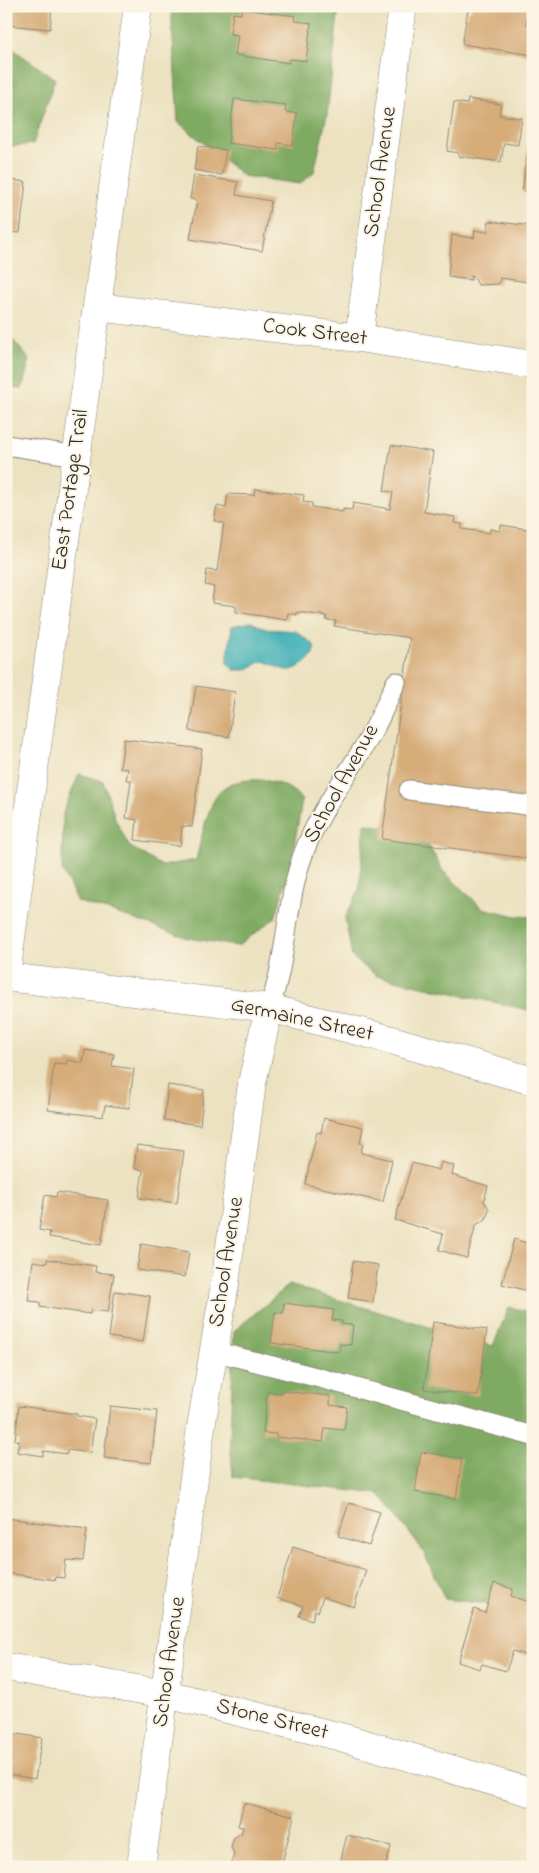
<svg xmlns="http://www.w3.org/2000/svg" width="539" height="1873" font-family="'Indie Flower',sans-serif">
  <rect width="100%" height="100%" fill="#fcf5e5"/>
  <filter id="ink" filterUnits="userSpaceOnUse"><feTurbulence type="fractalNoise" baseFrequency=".02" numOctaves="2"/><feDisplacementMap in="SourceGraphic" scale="10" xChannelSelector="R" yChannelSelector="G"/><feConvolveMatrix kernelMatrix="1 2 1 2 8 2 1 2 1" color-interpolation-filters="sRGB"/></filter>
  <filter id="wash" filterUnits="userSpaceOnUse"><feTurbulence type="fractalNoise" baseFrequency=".0096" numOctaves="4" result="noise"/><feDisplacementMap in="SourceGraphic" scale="20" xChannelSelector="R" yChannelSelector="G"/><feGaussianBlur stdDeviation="1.12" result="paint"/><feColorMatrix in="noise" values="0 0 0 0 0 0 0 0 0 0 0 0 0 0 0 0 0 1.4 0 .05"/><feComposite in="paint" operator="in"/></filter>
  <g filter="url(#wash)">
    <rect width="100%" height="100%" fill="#ece2c1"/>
    <!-- forest -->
    <path fill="#7faa62" stroke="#556a46" d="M 171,6 L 339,6 L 327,115 L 314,172 L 300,184 L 243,176 L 178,122 Z
      M 6,44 L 55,79 L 33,144 L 6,147 Z
      M 6,332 L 30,360 L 22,389 L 6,388 Z
      M 79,774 L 103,781 L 116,821 L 129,846 L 162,866 L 196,860 C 201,841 207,806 220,791 C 230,780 253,778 267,781 C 281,783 295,789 302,801 L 290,869 L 275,918 L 238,946 L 188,938 L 107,910 L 78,902 L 62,870 L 63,813 Z
      M 365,824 L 421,832 L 443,871 L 482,908 L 516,916 L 533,917 L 533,1011 L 377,976 L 352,957 L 345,918 L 359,890 Z
      M 289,1285 L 493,1346 L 509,1307 L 533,1313 L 533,1600 L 480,1603 L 445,1599 L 423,1551 L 380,1494 L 233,1477 L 230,1437 L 234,1331 Z"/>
    <!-- water -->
    <path fill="#3eafb5" stroke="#346d70" d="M 251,622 L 266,629 L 296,631 L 314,645 C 317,657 298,671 287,670 C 278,669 271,663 263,661 L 245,670 L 234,670 L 227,663 L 232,626 Z"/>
    <g id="blocks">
      <!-- building -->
      <path fill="#d6ac79" d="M 6,6 L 52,6 L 50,29 L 6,25 Z
        M 472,6 L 533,6 L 533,16 L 528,15 L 526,24 L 533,25 L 532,55 L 462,44 L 468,10 L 471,11 Z
        M 242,9 L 296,16 L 295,21 L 311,23 L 306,61 L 289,59 L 289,63 L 235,55 L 238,35 L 230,34 L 233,13 L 241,14 Z
        M 234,99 L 286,105 L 285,112 L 297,113 L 293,145 L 278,143 L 278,150 L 228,143 Z
        M 468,99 L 501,104 L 499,115 L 522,118 L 518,145 L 504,143 L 501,162 L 458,156 L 458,153 L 447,151 L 454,102 L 467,104 Z
        M 529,143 L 533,143 L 533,192 L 522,191 Z
        M 198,146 L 226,150 L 222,175 L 194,170 Z
        M 194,175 L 238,182 L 236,195 L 271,201 L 262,251 L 190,239 L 197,200 L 190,199 Z
        M 6,179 L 26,182 L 20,233 L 6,232 Z
        M 489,221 L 533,226 L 533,252 L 528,282 L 500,278 L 499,284 L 478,285 L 474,277 L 471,276 L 471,280 L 448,277 L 452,235 L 474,238 L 475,230 L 487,232 Z
        M 391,445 L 433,452 L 424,512 L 455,517 L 454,523 L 462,524 L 462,529 L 489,533 L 490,529 L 500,531 L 501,525 L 533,530 L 533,859 L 382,839 L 410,638 L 334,626 L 336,621 L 326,620 L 327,616 L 297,612 L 297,615 L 288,613 L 287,620 L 236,612 L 236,606 L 212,603 L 214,587 L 205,585 L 207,570 L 217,571 L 224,523 L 214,521 L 217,506 L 226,508 L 228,494 L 254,495 L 255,489 L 304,495 L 303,502 L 312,503 L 312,507 L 343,512 L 343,509 L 352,510 L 353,503 L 390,509 L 393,492 L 384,491 Z
        M 196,686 L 235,692 L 229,737 L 189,731 Z
        M 124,739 L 202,749 L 192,827 L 182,826 L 180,846 L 135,840 L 137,820 L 126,818 L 131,780 L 126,780 L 128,769 L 120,768 Z
        M 85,1050 L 114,1054 L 112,1066 L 134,1069 L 129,1108 L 105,1105 L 103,1117 L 48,1110 L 54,1063 L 66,1064 L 67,1060 L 83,1063 Z
        M 168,1085 L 204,1090 L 200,1125 L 164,1120 Z
        M 324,1118 L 363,1127 L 360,1143 L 363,1144 L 361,1153 L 392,1160 L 383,1202 L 305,1184 L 317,1132 L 321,1133 Z
        M 137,1145 L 184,1151 L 177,1203 L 139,1198 L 143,1170 L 134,1168 Z
        M 441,1162 L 454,1166 L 452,1175 L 488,1186 L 484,1201 L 489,1209 L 486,1219 L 476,1225 L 467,1258 L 439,1250 L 443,1234 L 395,1220 L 412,1163 L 439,1170 Z
        M 57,1192 L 108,1200 L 101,1245 L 49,1237 L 50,1232 L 39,1230 L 45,1195 L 56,1197 Z
        M 514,1239 L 533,1245 L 532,1292 L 502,1284 Z
        M 141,1244 L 189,1252 L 185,1277 L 137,1270 Z
        M 47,1259 L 96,1266 L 95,1272 L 114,1274 L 108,1312 L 91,1310 L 90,1314 L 40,1307 L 40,1302 L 28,1301 L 33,1261 L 47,1263 Z
        M 353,1261 L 378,1265 L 373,1302 L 348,1298 Z
        M 115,1291 L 150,1296 L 143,1342 L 109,1337 Z
        M 284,1303 L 334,1310 L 332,1320 L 342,1321 L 341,1324 L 353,1325 L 351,1345 L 340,1344 L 339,1352 L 271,1343 L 275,1312 L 283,1313 Z
        M 433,1322 L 487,1330 L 478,1396 L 424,1389 Z
        M 282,1391 L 330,1396 L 330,1405 L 347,1407 L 344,1430 L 325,1428 L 323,1442 L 276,1437 L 276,1434 L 263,1433 L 267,1392 L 282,1393 Z
        M 19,1406 L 77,1414 L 77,1416 L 95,1419 L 90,1453 L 67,1450 L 67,1454 L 43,1451 L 43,1456 L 17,1452 L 19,1441 L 15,1440 Z
        M 110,1406 L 157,1411 L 151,1463 L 104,1458 Z
        M 421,1452 L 462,1458 L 456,1499 L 415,1492 Z
        M 349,1503 L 380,1512 L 369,1546 L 338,1536 Z
        M 6,1518 L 87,1529 L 83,1561 L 66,1560 L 64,1578 L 55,1577 L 56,1580 L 6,1573 Z
        M 293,1547 L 366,1570 L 354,1607 L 323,1597 L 318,1612 L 315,1610 L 312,1620 L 299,1616 L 303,1606 L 277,1598 Z
        M 494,1583 L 513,1589 L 511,1596 L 533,1603 L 527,1623 L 533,1625 L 533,1658 L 513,1651 L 506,1671 L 482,1664 L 480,1669 L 458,1662 L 474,1609 L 485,1613 Z
        M 6,1732 L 42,1738 L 35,1779 L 6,1774 Z
        M 244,1803 L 294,1816 L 281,1867 L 231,1867 L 234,1854 L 231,1847 L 234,1837 L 241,1834 L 243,1827 L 238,1826 Z
        M 347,1835 L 391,1846 L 386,1865 L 390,1867 L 339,1867 Z"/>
    </g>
  </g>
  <g filter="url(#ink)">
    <use href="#blocks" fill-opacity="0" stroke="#8c8676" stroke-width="1"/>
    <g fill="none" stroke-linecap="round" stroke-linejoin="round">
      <defs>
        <path id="lane" d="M 6,445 L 77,456
          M 409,790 L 533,806
          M 269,1008 C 288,958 285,902 304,852 C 319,812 346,777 368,740 C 379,722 387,701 396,682
          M 213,1351 L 316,1377 L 533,1436"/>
        <path id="street" d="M 97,307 L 359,338 L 533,365
          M 359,338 L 403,6
          M 6,977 L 269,1008 L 388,1039 L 533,1081
          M 6,1667 L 166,1694 L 341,1737 L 533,1793
          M 141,1867 L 201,1427 L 225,1284 L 252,1083 L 269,1008"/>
        <path id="secondary" d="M 6,975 C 48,652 95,329 138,6"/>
      </defs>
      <!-- lane casing -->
      <use href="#lane" stroke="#8c8676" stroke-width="21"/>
      <!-- street casing -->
      <use href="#street" stroke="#8c8676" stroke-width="29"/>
      <!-- secondary casing -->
      <use href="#secondary" stroke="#8c8676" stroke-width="29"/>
      <!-- lane -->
      <use href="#lane" stroke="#fff" stroke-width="19"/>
      <!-- street -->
      <use href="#street" stroke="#fff" stroke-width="28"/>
      <!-- secondary -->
      <use href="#secondary" stroke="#fff" stroke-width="28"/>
    </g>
  </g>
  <g text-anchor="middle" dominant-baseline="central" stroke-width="4" stroke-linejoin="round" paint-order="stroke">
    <!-- street labels -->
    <g font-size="22" fill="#2b2b2b" stroke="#fcf5e5">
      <text transform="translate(381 172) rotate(-82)">School Avenue</text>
      <text transform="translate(315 333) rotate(7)">Cook Street</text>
      <text transform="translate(71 490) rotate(-82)">East Portage Trail</text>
      <text transform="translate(342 784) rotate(-61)">School Avenue</text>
      <text transform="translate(302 1020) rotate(12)">Germaine Street</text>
      <text transform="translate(227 1262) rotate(-81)">School Avenue</text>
      <text transform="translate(170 1662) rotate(-82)">School Avenue</text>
      <text transform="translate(272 1720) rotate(14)">Stone Street</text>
    </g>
  </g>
  <!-- margin -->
  <rect width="539" height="1873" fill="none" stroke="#fcf5e5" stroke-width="25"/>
</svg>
